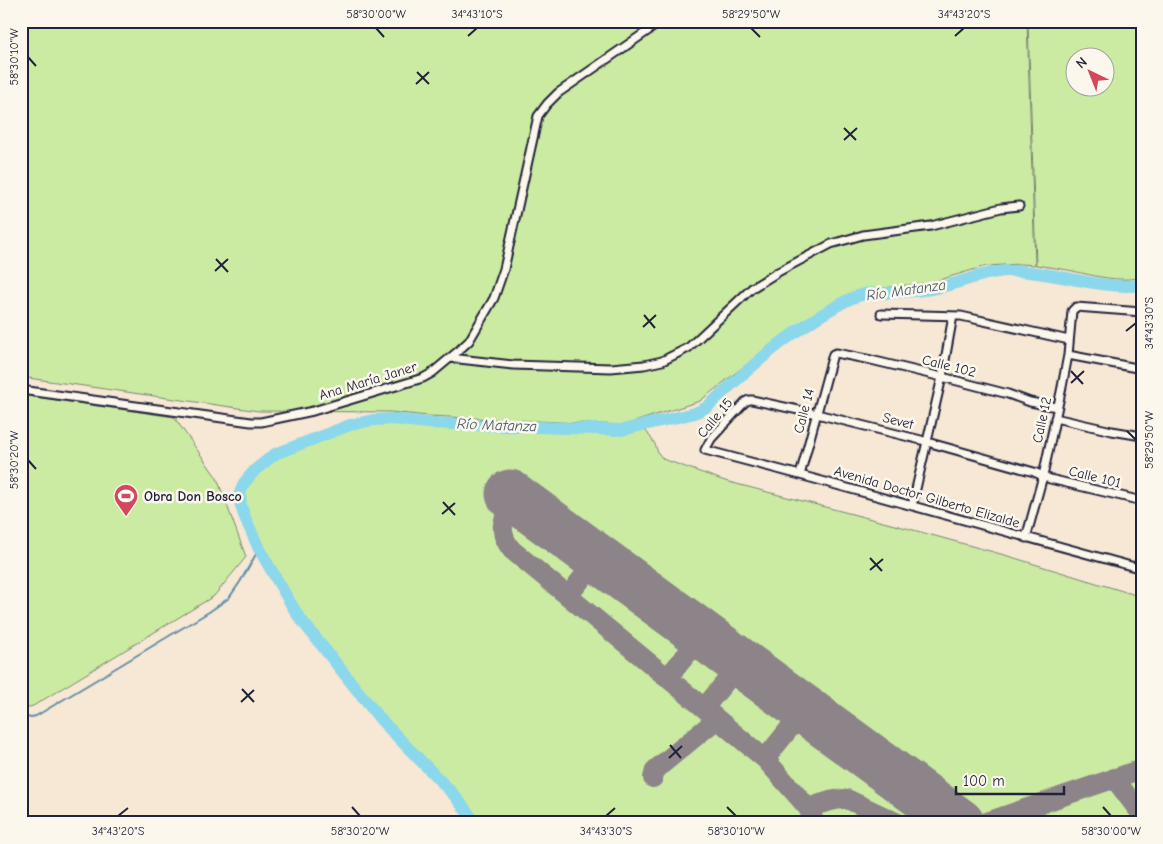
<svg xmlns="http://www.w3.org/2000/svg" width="1163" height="844" font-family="'Comic Neue',sans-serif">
  <rect width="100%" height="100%" fill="#f7e7d5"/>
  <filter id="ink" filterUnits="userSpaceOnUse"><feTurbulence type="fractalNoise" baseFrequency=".02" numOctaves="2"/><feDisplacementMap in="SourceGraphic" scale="10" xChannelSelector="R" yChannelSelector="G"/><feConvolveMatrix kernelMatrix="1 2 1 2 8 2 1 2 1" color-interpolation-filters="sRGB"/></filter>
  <g filter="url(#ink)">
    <!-- green -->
    <path fill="#cbeba3" stroke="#76866f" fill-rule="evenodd" d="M 21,21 L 1027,21 L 1035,265 L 1021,264 L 986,266 L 929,283 L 898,286 L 856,292 L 807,320 L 738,371 L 700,401 L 624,425 L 428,416 L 391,412 L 259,411 L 21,377 Z
      M 1028,21 L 1142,21 L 1142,277 C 1119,283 1091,275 1068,270 C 1057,268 1047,267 1036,265 ZM 1076,58 L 1106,58 L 1106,88 L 1076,88 Z
      M 21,395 L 174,417 L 217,478 L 246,557 L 214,596 L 33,706 L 21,709 Z
      M 393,419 L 427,423 L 622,430 L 642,425 L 655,444 L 658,453 L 663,459 L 725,481 L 906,528 L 1008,556 L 1142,597 L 1142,823 L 474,823 L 471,817 L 455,796 L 381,720 L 299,617 C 283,592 238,522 240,494 C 242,479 262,463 274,455 C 281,450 291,448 299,445 C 322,435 346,426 371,421 C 378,419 386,419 393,419 Z"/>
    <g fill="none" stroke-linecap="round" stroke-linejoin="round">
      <!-- stream -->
      <path stroke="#618fa5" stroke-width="2" d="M 21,719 L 36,716 L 209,612 L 229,598 L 240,582 L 259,549"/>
      <!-- river -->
      <path stroke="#8bd7eb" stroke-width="12" d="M 474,823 L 471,817 L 455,796 L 381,720 L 299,617 L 291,604 L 259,549 L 244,515 L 241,506 L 240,493 L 244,483 L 255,470 L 275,454 L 350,425 L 373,420 L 393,419 L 427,423 L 622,430 L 695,413 L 707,407 C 745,372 783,337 828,311 C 837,306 846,300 855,297 C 864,293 875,293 885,293 C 902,292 920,292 937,288 C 965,282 990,269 1018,271 C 1060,273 1100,290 1142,285"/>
      <!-- taxiway -->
      <path stroke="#8c8488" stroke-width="20" d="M 516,498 C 503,516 496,531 512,550 L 704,708 L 741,663
        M 568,596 L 598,558
        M 667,678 L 703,635
        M 704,708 L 765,759 L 808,808 L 815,823
        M 765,759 L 805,709
        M 653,778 L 655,770 L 717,719
        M 1114,778 L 1142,815
        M 808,808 C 821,804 834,798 847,799 L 898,823
        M 931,823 L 956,820
        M 984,823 L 1142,769"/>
      <!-- runway -->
      <path stroke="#8c8488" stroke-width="49" d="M 510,494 L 960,823"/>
      <defs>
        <path id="minor" d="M 881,314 L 961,316 L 1069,340
          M 1068,355 L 1142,369
          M 450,358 L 513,365 L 611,368 L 644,365 L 662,361 L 688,348 L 752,288 L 778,272 L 831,244 L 863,235 L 931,226 L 1001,208 L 1019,206
          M 21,390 L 251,422 L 261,422 L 313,411 L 423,378 L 432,373 L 456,353 L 469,341 L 494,298 L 504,269 L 538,116 L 547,104 L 558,93 L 662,21
          M 1055,418 L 1112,431 L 1142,436
          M 800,475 L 833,354 L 836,353 L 871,360 L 942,377 L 1008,394 L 1030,402 L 1057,407
          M 1142,501 L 1050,479 L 1034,472 L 934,444 L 921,440 L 817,414 L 752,400 L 749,400 L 745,402 L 711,439 L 705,450 L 800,475 L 1142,569
          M 912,506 L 942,377 L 953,316
          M 1026,538 L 1043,476 L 1062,387 L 1068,355 L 1072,311 L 1076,307 L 1142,312
          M 1138,568 L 1142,552"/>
      </defs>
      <!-- minor casing -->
      <use href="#minor" stroke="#22223b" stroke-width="11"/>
      <!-- minor -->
      <use href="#minor" stroke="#fbf7ec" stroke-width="7"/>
    </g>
  </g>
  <!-- ticks -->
  <path fill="none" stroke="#22223b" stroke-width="2" d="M 376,28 L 384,37M 751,28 L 760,37M 468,36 L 477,28M 955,36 L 964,28M 28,57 L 36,66M 417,72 L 429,84M 416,84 L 429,72M 844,128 L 856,140M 844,140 L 857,128M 216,259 L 228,272M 215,271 L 228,259M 644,315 L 655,328M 643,327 L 656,315M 1126,331 L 1136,323M 1071,371 L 1083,384M 1071,383 L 1084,371M 1127,431 L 1136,440M 28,460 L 36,469M 443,502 L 455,515M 442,514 L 455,503M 870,558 L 882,571M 870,570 L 883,559M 242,689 L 254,702M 241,702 L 254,690M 670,745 L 681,758M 669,758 L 682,746M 352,807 L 360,816M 727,807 L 736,816M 1103,807 L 1111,816M 118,816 L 128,808M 606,816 L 615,808"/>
  <!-- icons -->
  <defs>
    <symbol id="stadium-pin" viewBox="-11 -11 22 30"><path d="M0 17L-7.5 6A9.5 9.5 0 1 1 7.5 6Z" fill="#d1495b" stroke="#fbf7ec"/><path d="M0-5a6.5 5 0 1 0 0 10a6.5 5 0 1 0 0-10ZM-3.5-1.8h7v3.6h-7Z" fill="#fff"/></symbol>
  </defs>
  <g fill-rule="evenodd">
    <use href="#stadium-pin" x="112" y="482" width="28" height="38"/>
  </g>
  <g text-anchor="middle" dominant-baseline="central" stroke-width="5" stroke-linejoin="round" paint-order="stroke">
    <!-- street labels -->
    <g font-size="14" fill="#22223b" stroke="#fbf7ec">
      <text transform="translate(949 366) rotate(14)">Calle 102</text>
      <text transform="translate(368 381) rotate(-17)">Ana María Janer</text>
      <text transform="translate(804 411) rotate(-75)">Calle 14</text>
      <text transform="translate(715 418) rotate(-50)">Calle 15</text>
      <text transform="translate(1042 420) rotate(-78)">Calle 12</text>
      <text transform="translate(898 421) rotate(14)">Sevet</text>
      <text transform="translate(1095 477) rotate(14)">Calle 101</text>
      <text transform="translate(927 497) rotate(16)">Avenida Doctor Gilberto Elizalde</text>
    </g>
    <!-- poi labels -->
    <g font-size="14" font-weight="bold" fill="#22223b" stroke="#fbf7ec" text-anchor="start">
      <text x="144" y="496">Obra Don Bosco</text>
    </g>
    <!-- water labels -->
    <g font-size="15" font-style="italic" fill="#425870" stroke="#fbf7ec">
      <text transform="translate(906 290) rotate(-8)">Río Matanza</text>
      <text transform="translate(497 425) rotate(2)">Río Matanza</text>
    </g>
  </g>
  <!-- margin -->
  <rect width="1163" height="844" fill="none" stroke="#fbf7ec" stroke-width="55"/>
  <!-- north arrow -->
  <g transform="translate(1090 72) rotate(317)"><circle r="24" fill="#fbf7ec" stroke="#a4a2a5"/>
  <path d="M0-4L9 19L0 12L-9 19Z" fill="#d1495b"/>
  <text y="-8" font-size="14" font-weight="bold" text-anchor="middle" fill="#22223b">N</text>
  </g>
  <!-- scale -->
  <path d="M956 786v8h108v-8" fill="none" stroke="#22223b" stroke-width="2.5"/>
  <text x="963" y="786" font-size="15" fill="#22223b" stroke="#fbf7ec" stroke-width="4" paint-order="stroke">100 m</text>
  <rect x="28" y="28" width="1108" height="788" fill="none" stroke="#22223b" stroke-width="2"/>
  <g font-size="12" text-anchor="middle" fill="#22223b">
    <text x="376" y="18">58°30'00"W</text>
    <text x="477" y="18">34°43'10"S</text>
    <text x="751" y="18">58°29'50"W</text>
    <text x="964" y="18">34°43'20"S</text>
    <text transform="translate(14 57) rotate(-90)" y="4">58°30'10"W</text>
    <text transform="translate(1149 323) rotate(-90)" y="4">34°43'30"S</text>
    <text transform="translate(1149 440) rotate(-90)" y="4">58°29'50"W</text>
    <text transform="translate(14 460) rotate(-90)" y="4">58°30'20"W</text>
    <text x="118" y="835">34°43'20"S</text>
    <text x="360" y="835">58°30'20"W</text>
    <text x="606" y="835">34°43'30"S</text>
    <text x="736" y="835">58°30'10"W</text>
    <text x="1111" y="835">58°30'00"W</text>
  </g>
</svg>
